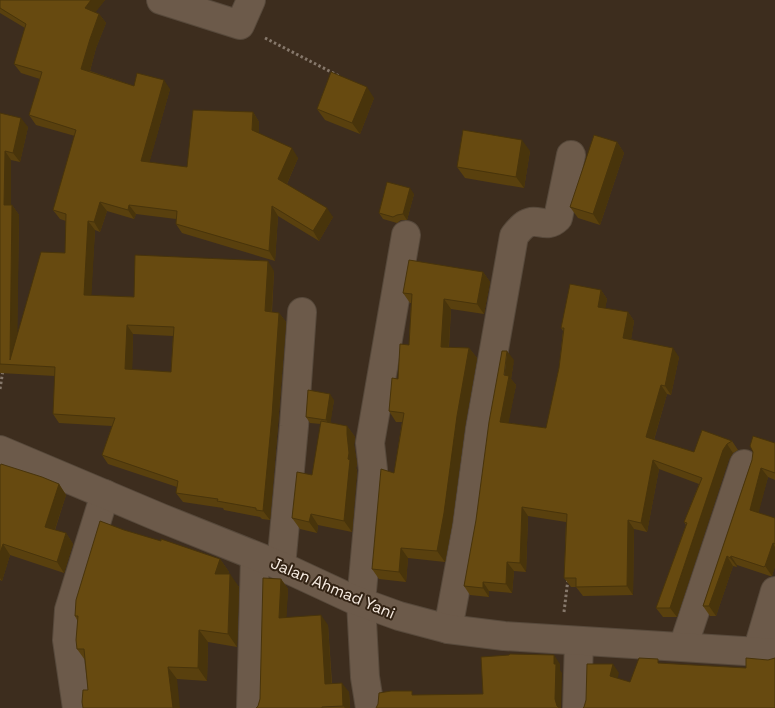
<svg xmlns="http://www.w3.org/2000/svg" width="775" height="708" font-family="'Space Grotesk',sans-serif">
  <rect width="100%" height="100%" fill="#3d2d1e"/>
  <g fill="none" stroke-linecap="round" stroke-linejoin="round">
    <defs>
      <path id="minor" d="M 161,0 L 240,25 L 251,0
        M 281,566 L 294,426 L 302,312
        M 448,629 L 467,526 L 480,429 L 514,236 C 518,231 522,226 526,224 C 538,217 546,230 558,218 L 571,155
        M 683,647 L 744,464
        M 757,652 L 775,591
        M 77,708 L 67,640 L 69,610 L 105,494
        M 251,708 L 255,556
        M 370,708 L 365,677 L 361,602 L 373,470 L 370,443 L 406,235
        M 577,708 L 579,641"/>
      <path id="secondary" d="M 0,450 L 161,518 L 281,566 L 352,599 L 399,616 L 448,629 L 504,636 L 775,653"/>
    </defs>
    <!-- minor casing -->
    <use href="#minor" stroke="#57493b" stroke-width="30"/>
    <!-- secondary casing -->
    <use href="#secondary" stroke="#57493b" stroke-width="30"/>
    <!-- path -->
    <path stroke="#86786b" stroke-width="3" stroke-dasharray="2.5 2.5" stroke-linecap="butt" d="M 265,38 L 339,76
      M 0,389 L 3,370
      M 564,612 L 568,579"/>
    <!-- minor -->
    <use href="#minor" stroke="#6c5a4a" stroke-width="28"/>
    <!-- secondary -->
    <use href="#secondary" stroke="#6c5a4a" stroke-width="28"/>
  </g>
  <!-- wall -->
  <path fill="#59400e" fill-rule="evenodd" d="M 0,0 L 105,0 L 95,12 L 99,14 L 106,23 L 96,48 L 90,71 L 134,86 L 170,89 L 149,163 L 187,167 L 253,112 L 259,122 L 259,133 L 298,158 L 287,184 L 333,217 L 319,241 L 278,216 L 275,261 L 182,233 L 176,224 L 176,219 L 136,214 L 134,219 L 107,211 L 100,232 L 95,230 L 91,295 L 134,297 L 274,271 L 272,312 L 279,313 L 286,322 L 278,425 L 270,520 L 262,519 L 260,517 L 224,510 L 223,508 L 183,502 L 176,493 L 177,487 L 108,464 L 102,455 L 112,426 L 59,423 L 53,414 L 55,376 L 0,373 L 0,113 L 28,127 L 20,162 L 11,160 L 11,205 L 12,205 L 19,215 L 17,336 L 65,253 L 66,221 L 60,219 L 53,210 L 75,136 L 36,125 L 29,115 L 40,79 L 21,73 L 14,64 L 25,28 L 0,13 ZM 133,334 L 173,336 L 171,372 L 132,370 Z
    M 374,98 L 360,134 L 325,120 L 317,109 Z
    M 617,142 L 624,153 L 600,225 L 578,218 L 570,207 Z
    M 530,151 L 524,188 L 465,178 L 457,167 Z
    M 414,194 L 407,220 L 401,220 L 397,223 L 383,219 L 379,213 Z
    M 483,272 L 490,282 L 484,314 L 451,309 L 449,347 L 469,348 L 477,358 L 465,426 L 452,524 L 445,562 L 408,558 L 406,582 L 379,579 L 372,569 L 394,473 L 402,422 L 396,422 L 389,411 L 409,345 L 411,303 L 410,303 L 403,293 Z
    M 601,290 L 607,299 L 605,308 L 628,312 L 634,321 L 631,339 L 679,357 L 671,395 L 667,394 L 654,440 L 694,452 L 732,441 L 738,450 L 733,453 L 729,459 L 677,617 L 663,617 L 656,608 L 686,525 L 684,522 L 699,484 L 659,469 L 647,532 L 634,529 L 633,595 L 583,596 L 576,587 L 571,587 L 564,578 L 566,522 L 528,516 L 526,572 L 514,571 L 512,593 L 489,591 L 489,597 L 470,595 L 464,586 L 514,360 L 511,379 L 516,385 L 508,423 L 546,428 L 559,368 L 563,331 L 561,328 Z
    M 334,400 L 330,423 L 347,426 L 355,437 L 354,445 L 357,464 L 356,468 L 357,471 L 352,532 L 318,525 L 317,533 L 300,529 L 292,518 L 312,475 L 321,424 L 310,423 L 306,417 Z
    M 775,443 L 775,480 L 768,477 L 758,513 L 775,518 L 775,566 L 772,576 L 770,576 L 737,565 L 737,567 L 733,566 L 716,616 L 710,616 L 703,606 L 752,460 Z
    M 0,466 L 59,484 L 66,495 L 55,530 L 66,533 L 73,544 L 64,573 L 10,555 L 2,581 L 0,580 Z
    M 124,530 L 220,559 L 229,572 L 228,574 L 239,587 L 237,647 L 208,642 L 207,681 L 177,679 L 88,690 L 85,660 L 77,649 L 77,620 L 75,616 Z
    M 281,579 L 288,589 L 286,617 L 328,625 L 332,683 L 349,692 L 350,708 L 256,708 L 258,706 L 260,699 Z"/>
  <!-- shaded-wall -->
  <path fill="#48340b" d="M 91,0 L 105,0 L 91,18 L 85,8 Z
    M 99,14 L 106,23 L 96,48 L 88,78 L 81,69 L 90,39 Z
    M 164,80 L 170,89 L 147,171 L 141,161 Z
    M 367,87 L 374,98 L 360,134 L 352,123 Z
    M 253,112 L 259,122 L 259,139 L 252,130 Z
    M 21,118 L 28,127 L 20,162 L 13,153 Z
    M 522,140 L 530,151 L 524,188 L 516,177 Z
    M 617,142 L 624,153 L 600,225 L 593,214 Z
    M 292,148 L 298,158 L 285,188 L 278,179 Z
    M 5,151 L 11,160 L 11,215 L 4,205 Z
    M 410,188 L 414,194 L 407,220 L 403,214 Z
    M 100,202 L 107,211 L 100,232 L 94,222 Z
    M 12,205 L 19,215 L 17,365 L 10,360 Z
    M 129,205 L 136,214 L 134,219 L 128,210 Z
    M 272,206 L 278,216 L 275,261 L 269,251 Z
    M 327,208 L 333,217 L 319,241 L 313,231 Z
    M 88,221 L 95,230 L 91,304 L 84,295 Z
    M 268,261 L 274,271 L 271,320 L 265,311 Z
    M 483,272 L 490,282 L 484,314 L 477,304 Z
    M 601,290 L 607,299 L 604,316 L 598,307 Z
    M 444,299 L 451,309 L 448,357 L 441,347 Z
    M 628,312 L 634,321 L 630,347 L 623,338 Z
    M 279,313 L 286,322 L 278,425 L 270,520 L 263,511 Z
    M 127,325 L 133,334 L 132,378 L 125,369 Z
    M 469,348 L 477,358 L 465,426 L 452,524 L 445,562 L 437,551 L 457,416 Z
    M 673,348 L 679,357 L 671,395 L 665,386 Z
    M 507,351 L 514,360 L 511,379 L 516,385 L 507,431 L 500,422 Z
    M 661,385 L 667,394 L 652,446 L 646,437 Z
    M 330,394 L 334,400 L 330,426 L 326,420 Z
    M 347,426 L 355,437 L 354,445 L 357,464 L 356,468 L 357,471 L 352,532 L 344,521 L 348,459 L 347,434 Z
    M 727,444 L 733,453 L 729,459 L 677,617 L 670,608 L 723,450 Z
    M 653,460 L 659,469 L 647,532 L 641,523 Z
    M 761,468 L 768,477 L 757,519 L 750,510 Z
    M 59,484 L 66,495 L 52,538 L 45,527 Z
    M 522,507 L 528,516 L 526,572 L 520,563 Z
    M 311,514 L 318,525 L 317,533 L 309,522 Z
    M 628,520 L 634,529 L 633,595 L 627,586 Z
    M 66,533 L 73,544 L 64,573 L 57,562 Z
    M 773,543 L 775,547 L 775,566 L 772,576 L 765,566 Z
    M 3,544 L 10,555 L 2,581 L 0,578 L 0,553 Z
    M 401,548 L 408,558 L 406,582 L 399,572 Z
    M 727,556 L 733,566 L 716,616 L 709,606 Z
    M 731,556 L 737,565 L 737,567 L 730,558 Z
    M 220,559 L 229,572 L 224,586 L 215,574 Z
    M 507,562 L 514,571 L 512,593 L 506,584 Z
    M 230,574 L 239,587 L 237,647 L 228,634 Z
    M 281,579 L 288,589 L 286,627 L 279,618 Z
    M 483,582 L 489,591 L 489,597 L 483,588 Z
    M 321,615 L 328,625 L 332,693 L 325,684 Z
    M 199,630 L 208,642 L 207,681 L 198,668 Z
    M 554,655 L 560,664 L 560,670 L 562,673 L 561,708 L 558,708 L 557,706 L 555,699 Z
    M 613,664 L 619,673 L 616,685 L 610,676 Z
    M 168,667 L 177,679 L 180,708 L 173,708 Z
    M 342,683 L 349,692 L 350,708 L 345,708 L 343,706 Z"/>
  <!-- building -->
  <path fill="#674a10" stroke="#48340b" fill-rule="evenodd" d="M 0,0 L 91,0 L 85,8 L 99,14 L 90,39 L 81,69 L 134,86 L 137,73 L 164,80 L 141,161 L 187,167 L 193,110 L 253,112 L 252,130 L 292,148 L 278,179 L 327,208 L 313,231 L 272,206 L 269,251 L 176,224 L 177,211 L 129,205 L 128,210 L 100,202 L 94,222 L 88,221 L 84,295 L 134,297 L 135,255 L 268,261 L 265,311 L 279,313 L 272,416 L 263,511 L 256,510 L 256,508 L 217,501 L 218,499 L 176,493 L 178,481 L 102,455 L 115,418 L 53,414 L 55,367 L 0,364 L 0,113 L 21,118 L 13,153 L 5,151 L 4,205 L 12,205 L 10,360 L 41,252 L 65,253 L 66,214 L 53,210 L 76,130 L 29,115 L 42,72 L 14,64 L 26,24 L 0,8 ZM 127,325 L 174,327 L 171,372 L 125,369 Z
    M 331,72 L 367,87 L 352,123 L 317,109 Z
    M 463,130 L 522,140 L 516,177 L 457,167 Z
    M 594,135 L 617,142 L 593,214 L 570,207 Z
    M 387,182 L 410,188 L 403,214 L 397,215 L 393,217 L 379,213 Z
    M 409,260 L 483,272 L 477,304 L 444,299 L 441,347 L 469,348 L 457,416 L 444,513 L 437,551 L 401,548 L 399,572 L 372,569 L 381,469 L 394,473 L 404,413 L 389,411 L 392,378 L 398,379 L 400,344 L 409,345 L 412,294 L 403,293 Z
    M 570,284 L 601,290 L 598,307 L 628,312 L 623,338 L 673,348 L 665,386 L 661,385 L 646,437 L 694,452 L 702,430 L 732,441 L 727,444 L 723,450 L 670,608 L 656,608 L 687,523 L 684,522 L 702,478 L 653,460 L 641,523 L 628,520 L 627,586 L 576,587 L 576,578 L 564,578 L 567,514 L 522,507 L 520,563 L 507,562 L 506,584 L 483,582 L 483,588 L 464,586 L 476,520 L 489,422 L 502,351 L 507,351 L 504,375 L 509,376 L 500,422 L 546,428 L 559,368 L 564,328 L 561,328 Z
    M 308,390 L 330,394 L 326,420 L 306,417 Z
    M 321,421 L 347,426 L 347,434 L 349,453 L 348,459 L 350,460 L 344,521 L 311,514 L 309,522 L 292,518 L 297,472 L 312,475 Z
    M 753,436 L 775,443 L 775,473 L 761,468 L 750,510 L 775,518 L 775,544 L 773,543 L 765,566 L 764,567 L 731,556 L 730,558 L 727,556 L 709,606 L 703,606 L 752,460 L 753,452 L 750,446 Z
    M 1,464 L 42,477 L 59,484 L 45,527 L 66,533 L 57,562 L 3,544 L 0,553 L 0,466 Z
    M 100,521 L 124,530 L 161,541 L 161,539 L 220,559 L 215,574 L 230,574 L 228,634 L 199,630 L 198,668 L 168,667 L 173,708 L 83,708 L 82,702 L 83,690 L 88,690 L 84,649 L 77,649 L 76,640 L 78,616 L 75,616 L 76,600 Z
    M 263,578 L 281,579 L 279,618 L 321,615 L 325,684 L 342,683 L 343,706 L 322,707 L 322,708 L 256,708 L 258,706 L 260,699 Z
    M 510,654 L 554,655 L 554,664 L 556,664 L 555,699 L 557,706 L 559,708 L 376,708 L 378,704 L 379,693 L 391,691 L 412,691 L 412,695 L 483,694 L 481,657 L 509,655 Z
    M 639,658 L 658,659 L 658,663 L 746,668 L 746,658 L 768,660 L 775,658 L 775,708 L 583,708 L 584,707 L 586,700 L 587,664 L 613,664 L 610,676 L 630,682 Z"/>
  <g text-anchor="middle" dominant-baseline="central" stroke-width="4" stroke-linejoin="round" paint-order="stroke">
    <!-- street labels -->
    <g font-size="16" fill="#f7ece2" stroke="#332314">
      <text transform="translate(333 588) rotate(23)">Jalan Ahmad Yani</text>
    </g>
  </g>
</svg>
